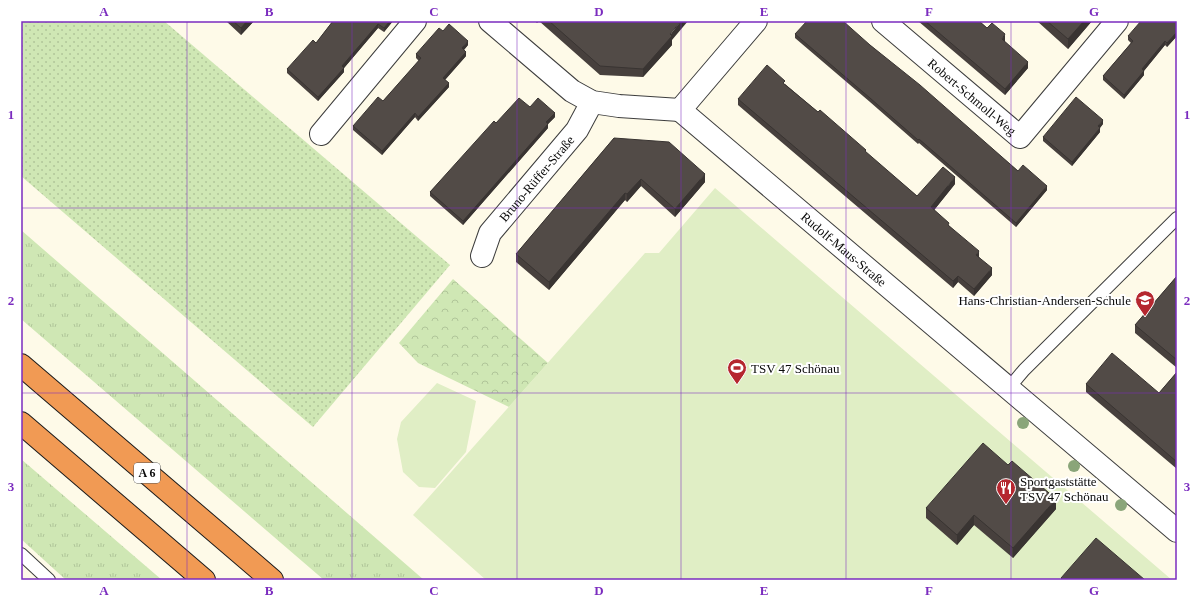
<svg xmlns="http://www.w3.org/2000/svg" width="1198" height="601" font-family="Georgia,serif">
  <defs>
    <pattern id="grass-tufts" width="24" height="20" patternUnits="userSpaceOnUse"><rect width="24" height="20" fill="#cfe7b4"/><path d="M3 7l-1-3M5 7V3M7 7l1-3M15 17l-1-3M17 17v-4M19 17l1-3" fill="none" stroke="#b0c599"/></pattern>
    <pattern id="park-crowns" width="20" height="18" patternUnits="userSpaceOnUse"><rect width="20" height="18" fill="#cfe7b4"/><path d="M2 6a3 3 0 1 1 6 0M12 15a3 3 0 1 1 6 0" fill="none" stroke="#b0c599"/></pattern>
    <pattern id="garden-dots" width="8" height="8" patternUnits="userSpaceOnUse"><rect width="8" height="8" fill="#cfe7b4"/><path d="M2 2h.1M6 6h.1" fill="none" stroke="#b0c599" stroke-width="1.8" stroke-linecap="round"/></pattern>
  </defs>
  <rect width="100%" height="100%" fill="#fefae8"/>
  <!-- grass -->
  <path fill="url(#grass-tufts)" d="M 21,230 L 424,580 L 324,580 L 21,319 Z
    M 21,459 L 162,580 L 66,580 L 21,539 Z"/>
  <!-- park -->
  <path fill="url(#park-crowns)" d="M 453,279 L 548,363 L 509,407 L 418,363 L 399,343 Z"/>
  <!-- garden -->
  <path fill="url(#garden-dots)" d="M 21,21 L 164,21 L 450,265 L 313,427 L 21,176 Z"/>
  <!-- pitch -->
  <path fill="#e0eec5" d="M 715,188 L 1172,580 L 486,580 L 413,515 L 645,253 L 659,253 Z
    M 437,383 L 476,401 L 466,452 L 435,488 L 419,487 L 403,472 L 397,439 L 401,422 Z"/>
  <g fill="none" stroke-linecap="round" stroke-linejoin="round">
    <defs>
      <path id="lane" d="M 1008,389 L 1024,370 L 1177,218
        M 21,554 L 49,580"/>
      <g id="street">
        <path d="M 490,21 L 572,91 L 592,102 L 619,106 L 680,110 L 756,21"/>
        <path id="s1" d="M 883,21 L 1020,137 L 1117,21"/>
        <path id="s2" d="M 680,110 L 1177,531"/>
        <path d="M 321,134 L 415,21"/>
        <path id="s3" d="M 482,256 L 490,233 L 577,130 L 592,102"/>
      </g>
      <path id="highway" d="M 21,365 L 272,580
        M 21,423 L 204,580"/>
    </defs>
    <!-- lane casing -->
    <use href="#lane" stroke="#3d3d3d" stroke-width="14"/>
    <!-- street casing -->
    <use href="#street" stroke="#3d3d3d" stroke-width="24"/>
    <!-- highway casing -->
    <use href="#highway" stroke="#1b1b1b" stroke-width="24"/>
    <!-- lane -->
    <use href="#lane" stroke="#fff" stroke-width="12"/>
    <!-- street -->
    <use href="#street" stroke="#fff" stroke-width="22"/>
    <!-- highway -->
    <use href="#highway" stroke="#f19a54" stroke-width="22"/>
  </g>
  <!-- trees -->
  <g fill="#8aa579">
    <circle cx="1023" cy="423" r="6"/>
    <circle cx="1074" cy="466" r="6"/>
    <circle cx="1121" cy="505" r="6"/>
  </g>
  <!-- wall -->
  <path fill="#47403d" d="M 226,21 L 254,21 L 241,35 Z
    M 333,21 L 393,21 L 384,32 L 378,28 L 344,68 L 344,72 L 318,101 L 287,73 L 287,69 L 316,43 Z
    M 535,21 L 619,21 L 620,22 L 672,40 L 672,45 L 643,77 L 600,75 L 539,21 L 537,23 Z
    M 918,21 L 979,21 L 987,28 L 1005,41 L 1005,42 L 1028,68 L 1005,95 Z
    M 1037,21 L 1092,21 L 1068,49 Z
    M 1177,21 L 1177,36 L 1167,47 L 1165,45 L 1144,71 L 1144,75 L 1124,99 L 1103,80 L 1103,76 L 1131,43 L 1128,40 L 1128,36 Z
    M 795,34 L 870,45 L 1018,171 L 1047,190 L 1016,227 L 919,143 L 918,144 L 870,102 L 795,38 Z
    M 468,45 L 464,50 L 466,56 L 445,80 L 449,87 L 418,121 L 415,117 L 382,155 L 353,130 L 353,126 L 383,101 L 419,61 L 416,58 L 416,54 Z
    M 785,84 L 917,196 L 955,184 L 934,210 L 979,257 L 992,275 L 974,296 L 958,282 L 953,288 L 738,105 L 738,99 Z
    M 555,117 L 548,124 L 548,128 L 463,225 L 430,196 L 430,192 L 496,123 Z
    M 1103,124 L 1100,128 L 1100,132 L 1072,166 L 1043,141 L 1043,137 Z
    M 614,138 L 705,182 L 675,217 L 641,186 L 627,202 L 625,200 L 549,290 L 516,262 L 516,254 Z
    M 1177,276 L 1177,368 L 1135,333 L 1135,325 Z
    M 1177,372 L 1177,469 L 1086,392 L 1086,384 L 1159,393 Z
    M 926,508 L 1056,509 L 1013,558 L 974,525 L 957,545 L 926,518 Z"/>
  <!-- shaded-wall -->
  <path fill="#393432" d="M 247,21 L 254,21 L 241,35 L 241,28 Z
    M 390,21 L 393,21 L 384,32 L 384,28 Z
    M 681,21 L 688,21 L 672,40 L 672,45 L 643,77 L 643,69 Z
    M 1084,21 L 1092,21 L 1068,49 L 1068,39 Z
    M 378,24 L 378,28 L 344,68 L 344,72 L 318,101 L 318,97 L 342,66 Z
    M 1177,32 L 1177,36 L 1167,47 L 1167,43 Z
    M 1005,34 L 1005,41 L 1002,45 L 1002,39 Z
    M 468,41 L 468,45 L 462,52 L 462,48 Z
    M 1165,41 L 1165,45 L 1142,73 L 1142,69 Z
    M 466,52 L 466,56 L 443,82 L 443,78 Z
    M 1028,62 L 1028,68 L 1005,95 L 1005,89 Z
    M 1144,71 L 1144,75 L 1124,99 L 1124,95 Z
    M 449,83 L 449,87 L 418,121 L 418,117 Z
    M 415,113 L 415,117 L 382,155 L 382,151 Z
    M 555,113 L 555,117 L 546,126 L 546,122 Z
    M 1103,120 L 1103,124 L 1098,130 L 1098,126 Z
    M 548,124 L 548,128 L 463,225 L 463,221 Z
    M 1100,128 L 1100,132 L 1072,166 L 1072,162 Z
    M 705,174 L 705,182 L 675,217 L 675,209 Z
    M 955,177 L 955,184 L 931,214 L 931,207 Z
    M 641,179 L 641,186 L 627,202 L 627,194 Z
    M 1047,186 L 1047,190 L 1016,227 L 1016,223 Z
    M 625,193 L 625,200 L 549,290 L 549,282 Z
    M 979,251 L 979,258 L 976,255 Z
    M 992,268 L 992,275 L 974,296 L 974,289 Z
    M 958,276 L 958,282 L 953,288 L 953,281 Z
    M 1056,499 L 1056,509 L 1013,558 L 1013,548 Z
    M 974,515 L 974,525 L 957,545 L 957,535 Z"/>
  <!-- building -->
  <path fill="#524b47" stroke="#393432" d="M 233,21 L 247,21 L 241,28 Z
    M 333,21 L 390,21 L 384,28 L 378,24 L 342,66 L 344,68 L 318,97 L 287,69 L 313,40 L 316,43 Z
    M 549,21 L 619,21 L 620,22 L 622,21 L 681,21 L 670,34 L 672,36 L 643,69 L 600,66 Z
    M 807,21 L 843,21 L 870,45 L 920,85 L 1018,171 L 1023,165 L 1047,186 L 1016,223 L 919,139 L 918,140 L 870,98 L 795,34 Z
    M 925,21 L 979,21 L 987,28 L 992,23 L 1005,34 L 1002,39 L 1028,62 L 1005,89 Z
    M 1047,21 L 1084,21 L 1068,39 Z
    M 1141,21 L 1177,21 L 1177,32 L 1167,43 L 1165,41 L 1142,69 L 1144,71 L 1124,95 L 1103,76 L 1133,41 L 1128,36 Z
    M 449,24 L 468,41 L 462,48 L 466,52 L 443,78 L 449,83 L 418,117 L 415,113 L 382,151 L 353,126 L 378,97 L 383,101 L 421,58 L 416,54 L 439,28 L 443,31 Z
    M 767,65 L 785,81 L 783,83 L 818,112 L 820,110 L 866,150 L 865,151 L 917,196 L 943,167 L 955,177 L 931,207 L 949,223 L 948,225 L 979,251 L 976,255 L 992,268 L 974,289 L 958,276 L 953,281 L 738,99 Z
    M 1076,97 L 1103,120 L 1098,126 L 1100,128 L 1072,162 L 1043,137 Z
    M 519,98 L 530,107 L 538,98 L 555,113 L 546,122 L 548,124 L 463,221 L 430,192 L 494,121 L 496,123 Z
    M 614,138 L 669,142 L 705,174 L 675,209 L 641,179 L 627,194 L 625,193 L 549,282 L 516,254 Z
    M 1177,276 L 1177,360 L 1135,325 Z
    M 1112,353 L 1159,393 L 1177,372 L 1177,462 L 1086,384 Z
    M 983,443 L 1008,465 L 1012,461 L 1056,499 L 1013,548 L 974,515 L 957,535 L 926,508 Z
    M 1096,538 L 1145,580 L 1063,580 L 1061,578 Z"/>
  <!-- grid -->
  <path fill="none" stroke="#7b2cbf" stroke-width="1" stroke-opacity="0.55" d="M 187,21 L 187,580M 352,21 L 352,580M 517,21 L 517,580M 681,21 L 681,580M 846,21 L 846,580M 1011,21 L 1011,580M 21,208 L 1177,208M 21,393 L 1177,393"/>
  <!-- icons -->
  <defs>
    <symbol id="school-pin" viewBox="-11 -11 22 30"><path d="M0 17L-7.5 6A9.5 9.5 0 1 1 7.5 6Z" fill="#b5272f" stroke="#fff"/><path d="M0-5L7-2L0 1L-7-2ZM-4 1L0 2.5L4 1V4Q0 6-4 4Z" fill="#fff"/></symbol>
    <symbol id="stadium-pin" viewBox="-11 -11 22 30"><path d="M0 17L-7.5 6A9.5 9.5 0 1 1 7.5 6Z" fill="#b5272f" stroke="#fff"/><path d="M0-5a6.5 5 0 1 0 0 10a6.5 5 0 1 0 0-10ZM-3.5-1.8h7v3.6h-7Z" fill="#fff"/></symbol>
    <symbol id="restaurant-pin" viewBox="-11 -11 22 30"><path d="M0 17L-7.5 6A9.5 9.5 0 1 1 7.5 6Z" fill="#b5272f" stroke="#fff"/><path d="M-5-6h1v4h1v-4h1v4h1v-4h1v5L-1.5 .5V6h-2V.5L-5-1ZM5-6V6H3V1.5H1.5Q1.5-4 5-6Z" fill="#fff"/></symbol>
  </defs>
  <g fill-rule="evenodd">
    <use href="#school-pin" x="1134" y="289" width="22" height="30"/>
    <use href="#stadium-pin" x="726" y="357" width="22" height="30"/>
    <use href="#restaurant-pin" x="995" y="477" width="22" height="30"/>
  </g>
  <g text-anchor="middle" dominant-baseline="central" stroke-width="4" stroke-linejoin="round" paint-order="stroke">
    <!-- shield labels -->
    <rect fill="#fff" stroke="#545454" stroke-width="1" x="134" y="463" width="26" height="20" rx="3"/>
    <g font-size="12" font-weight="bold" fill="#0a0a0a">
      <text x="147" y="473">A 6</text>
    </g>
    <!-- street labels -->
    <g font-size="13" fill="#0a0a0a" stroke="#fff">
      <text stroke="none"><textPath href="#s1" startOffset="117">Robert-Schmoll-Weg</textPath></text>
      <text stroke="none"><textPath href="#s3" startOffset="96">Bruno-Rüffer-Straße</textPath></text>
      <text stroke="none"><textPath href="#s2" startOffset="215">Rudolf-Maus-Straße</textPath></text>
    </g>
    <!-- poi labels -->
    <g font-size="13" fill="#0a0a0a" stroke="#fff" text-anchor="start">
      <text x="1131" y="300" text-anchor="end">Hans-Christian-Andersen-Schule</text>
      <text x="751" y="368">TSV 47 Schönau</text>
      <text x="1020" y="481">Sportgaststätte<tspan x="1020" dy="15">TSV 47 Schönau</tspan></text>
    </g>
  </g>
  <!-- border -->
  <rect width="1198" height="601" fill="none" stroke="#ffffff" stroke-width="44"/>
  <rect x="22" y="22" width="1154" height="557" fill="none" stroke="#7b2cbf" stroke-width="1.5"/>
  <g font-size="13" text-anchor="middle" font-weight="bold" fill="#7b2cbf">
    <text x="104" y="16">A</text>
    <text x="269" y="16">B</text>
    <text x="434" y="16">C</text>
    <text x="599" y="16">D</text>
    <text x="764" y="16">E</text>
    <text x="929" y="16">F</text>
    <text x="1094" y="16">G</text>
    <text x="11" y="119">1</text>
    <text x="1187" y="119">1</text>
    <text x="11" y="305">2</text>
    <text x="1187" y="305">2</text>
    <text x="11" y="491">3</text>
    <text x="1187" y="491">3</text>
    <text x="104" y="595">A</text>
    <text x="269" y="595">B</text>
    <text x="434" y="595">C</text>
    <text x="599" y="595">D</text>
    <text x="764" y="595">E</text>
    <text x="929" y="595">F</text>
    <text x="1094" y="595">G</text>
  </g>
</svg>
